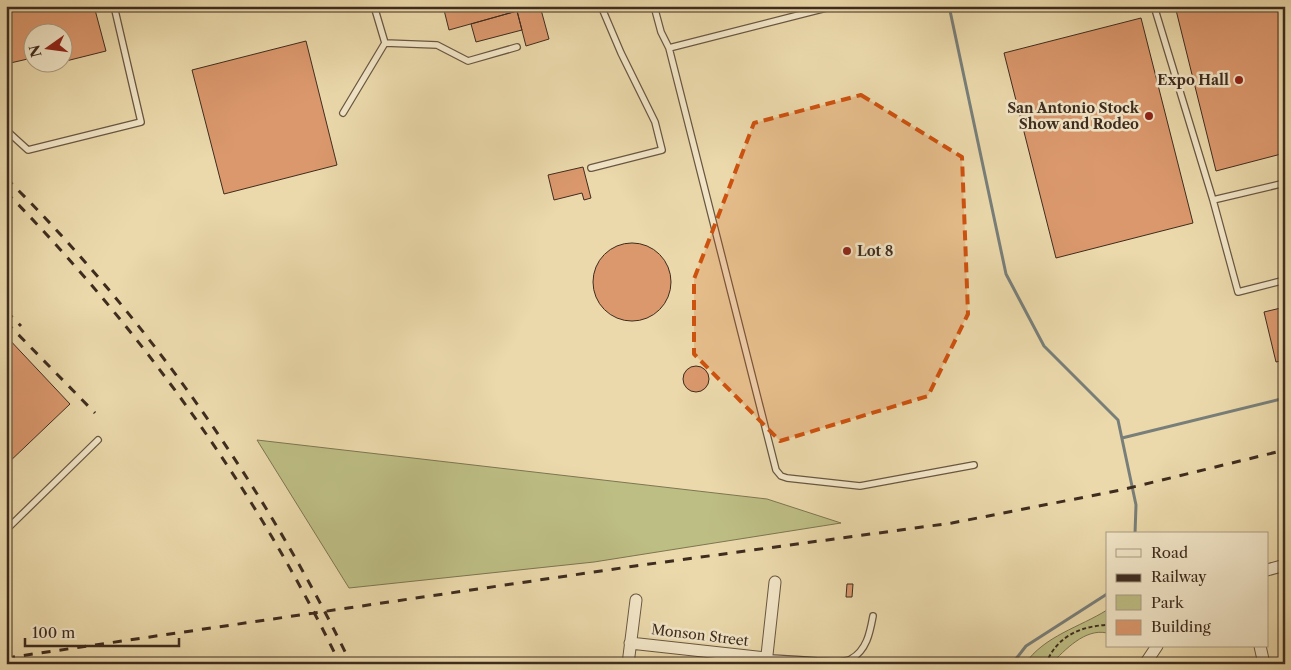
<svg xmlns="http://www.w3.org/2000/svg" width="1291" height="670" font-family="'Libre Caslon Text',serif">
  <rect width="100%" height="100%" fill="#ebd9ab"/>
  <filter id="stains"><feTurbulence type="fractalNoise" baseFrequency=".004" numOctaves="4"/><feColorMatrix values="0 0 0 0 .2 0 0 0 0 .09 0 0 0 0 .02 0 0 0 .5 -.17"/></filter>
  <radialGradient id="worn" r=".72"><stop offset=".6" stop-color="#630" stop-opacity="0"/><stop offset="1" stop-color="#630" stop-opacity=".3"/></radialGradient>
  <!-- green -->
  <path fill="#bdbe84" stroke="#7e7552" d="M 257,440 L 767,499 L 841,523 L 594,562 L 349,588 Z
    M 1107,610 L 1107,633 C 1085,628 1065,650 1051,664 L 1025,664 C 1044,636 1080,627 1107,610 Z"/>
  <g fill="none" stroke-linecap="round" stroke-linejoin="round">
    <!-- stream -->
    <path stroke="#787f7a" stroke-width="3" d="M 949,6 L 1006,274 L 1044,346 L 1118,420 L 1136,505 L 1135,534
      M 1122,438 L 1285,398
      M 1012,664 L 1026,646 L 1107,594"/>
  </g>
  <!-- building -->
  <path fill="#db986d" stroke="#3e2c1f" d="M 6,6 L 94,6 L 106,51 L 62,62 L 62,32 L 32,32 L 32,58 L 6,64 Z
    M 443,6 L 535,6 L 449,30 Z
    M 535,6 L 540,6 L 549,39 L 526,46 L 517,11 Z
    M 1175,6 L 1285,6 L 1285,153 L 1216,171 Z
    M 517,11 L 522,30 L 476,42 L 471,24 Z
    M 1141,18 L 1193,223 L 1056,258 L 1004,53 Z
    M 306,41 L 337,165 L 224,194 L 192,70 Z
    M 583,167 L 591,198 L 584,200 L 582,193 L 554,200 L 548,175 Z
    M593 282a39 39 0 1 1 78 0a39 39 0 1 1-78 0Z
    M 1285,307 L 1285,360 L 1276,362 L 1264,312 Z
    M 6,336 L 70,404 L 6,465 Z
    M683 379a13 13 0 1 1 26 0a13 13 0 1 1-26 0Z
    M 847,584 L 853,584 L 852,597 L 846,597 Z"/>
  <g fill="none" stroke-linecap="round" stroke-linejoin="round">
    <defs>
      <path id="service" d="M 374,6 L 385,43
        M 654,6 L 661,32 L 669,48 L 776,470 L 781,476 L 787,478 L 860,486 L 974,465
        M 1154,6 L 1213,200 L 1238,292 L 1285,280
        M 385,43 L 437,45 L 468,61 L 517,47
        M 669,48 L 834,6
        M 343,113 L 385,43
        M 6,130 L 28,150 L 141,122 L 114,6
        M 591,168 L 662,150 L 655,122 L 621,53 L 601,6
        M 1213,200 L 1285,183
        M 6,530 L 98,440
        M 767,658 C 784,657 841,666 851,659 C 867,650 870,632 873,616"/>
      <path id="minor" d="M 1267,570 L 1285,565
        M 630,643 L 767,658
        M 1260,646 L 1264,664
        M 628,664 L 636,600
        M 766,664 L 775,582
        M 1145,664 L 1157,646"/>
    </defs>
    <!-- service casing -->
    <use href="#service" stroke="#695742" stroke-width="8"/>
    <!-- minor casing -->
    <use href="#minor" stroke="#695742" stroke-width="13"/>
    <!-- path -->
    <path stroke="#3e2c1f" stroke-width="2" stroke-dasharray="4 2.5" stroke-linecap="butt" d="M 1046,664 C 1056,637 1080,626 1107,625"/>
    <!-- service -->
    <use href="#service" stroke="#f2e6c8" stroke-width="5.5"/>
    <!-- minor -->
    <use href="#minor" stroke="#f2e6c8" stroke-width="11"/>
    <!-- rail -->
    <path stroke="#3e2c1f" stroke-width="3" stroke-dasharray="9 9" stroke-linecap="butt" d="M 6,178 C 144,314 267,489 351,664
      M 6,192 C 142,330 256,490 340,664
      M 6,311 L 21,326
      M 6,322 L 95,413
      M 6,658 L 635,566 L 952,523 L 1121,490 L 1285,450"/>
  </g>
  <!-- marked area -->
  <path fill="#ce520f" fill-opacity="0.2" stroke="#ce520f" stroke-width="4" stroke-dasharray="10 6" stroke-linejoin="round" d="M 861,95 L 962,157 L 968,314 L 928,396 L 780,441 L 694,354 L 694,279 L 754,123 Z"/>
  <!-- markers -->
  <g fill="#8f2418" stroke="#f2e6c8" stroke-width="2">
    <circle cx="1239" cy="80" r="5"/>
    <circle cx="1149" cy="116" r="5"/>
    <circle cx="847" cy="251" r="5"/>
  </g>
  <g text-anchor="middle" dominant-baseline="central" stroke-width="5" stroke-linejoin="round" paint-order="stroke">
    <!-- poi labels -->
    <g font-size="14" font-weight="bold" fill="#3e2c1f" stroke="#f2e6c8" text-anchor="end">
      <text x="1229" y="80">Expo Hall</text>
      <text x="1139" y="108">San Antonio Stock<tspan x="1139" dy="16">Show and Rodeo</tspan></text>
      <text x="857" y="251" text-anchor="start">Lot 8</text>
    </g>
    <!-- street labels -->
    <g font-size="14" fill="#3e2c1f" stroke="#f2e6c8">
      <text transform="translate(700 635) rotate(7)">Monson Street</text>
    </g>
  </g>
  <!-- margin -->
  <rect width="1291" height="670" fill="none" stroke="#ebd9ab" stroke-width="25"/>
  <rect x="8" y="8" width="1276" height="655" fill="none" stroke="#3e2c1f" stroke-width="2.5"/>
  <rect x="12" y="12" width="1266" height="645" fill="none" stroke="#3e2c1f"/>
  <!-- legend -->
  <rect x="1106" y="532" width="162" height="115" fill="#f2e6c8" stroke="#aa9c84"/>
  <rect x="1116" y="549" width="25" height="8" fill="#f2e6c8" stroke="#aa9c84"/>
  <text x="1151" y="558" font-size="15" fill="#3e2c1f">Road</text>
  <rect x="1116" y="574" width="25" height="8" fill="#3e2c1f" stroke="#aa9c84"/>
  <text x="1151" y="582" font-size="15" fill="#3e2c1f">Railway</text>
  <rect x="1116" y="595" width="25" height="15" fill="#bdbe84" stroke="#aa9c84"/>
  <text x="1151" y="608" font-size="15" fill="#3e2c1f">Park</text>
  <rect x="1116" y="620" width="25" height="15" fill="#db986d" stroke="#aa9c84"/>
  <text x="1151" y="632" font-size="15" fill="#3e2c1f">Building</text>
  <!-- north arrow -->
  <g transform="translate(48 48) rotate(256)"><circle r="24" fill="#f2e6c8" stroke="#aa9c84"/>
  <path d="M0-4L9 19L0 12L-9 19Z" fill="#8f2418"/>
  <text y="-8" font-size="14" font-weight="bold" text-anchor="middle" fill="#3e2c1f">N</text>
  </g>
  <!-- scale -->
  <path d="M25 638v8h154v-8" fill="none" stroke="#3e2c1f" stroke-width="2.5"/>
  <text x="32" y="638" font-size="15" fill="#3e2c1f" stroke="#f2e6c8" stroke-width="4" paint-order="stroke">100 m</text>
  <rect width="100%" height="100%" filter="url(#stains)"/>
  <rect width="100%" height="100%" fill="url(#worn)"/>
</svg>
